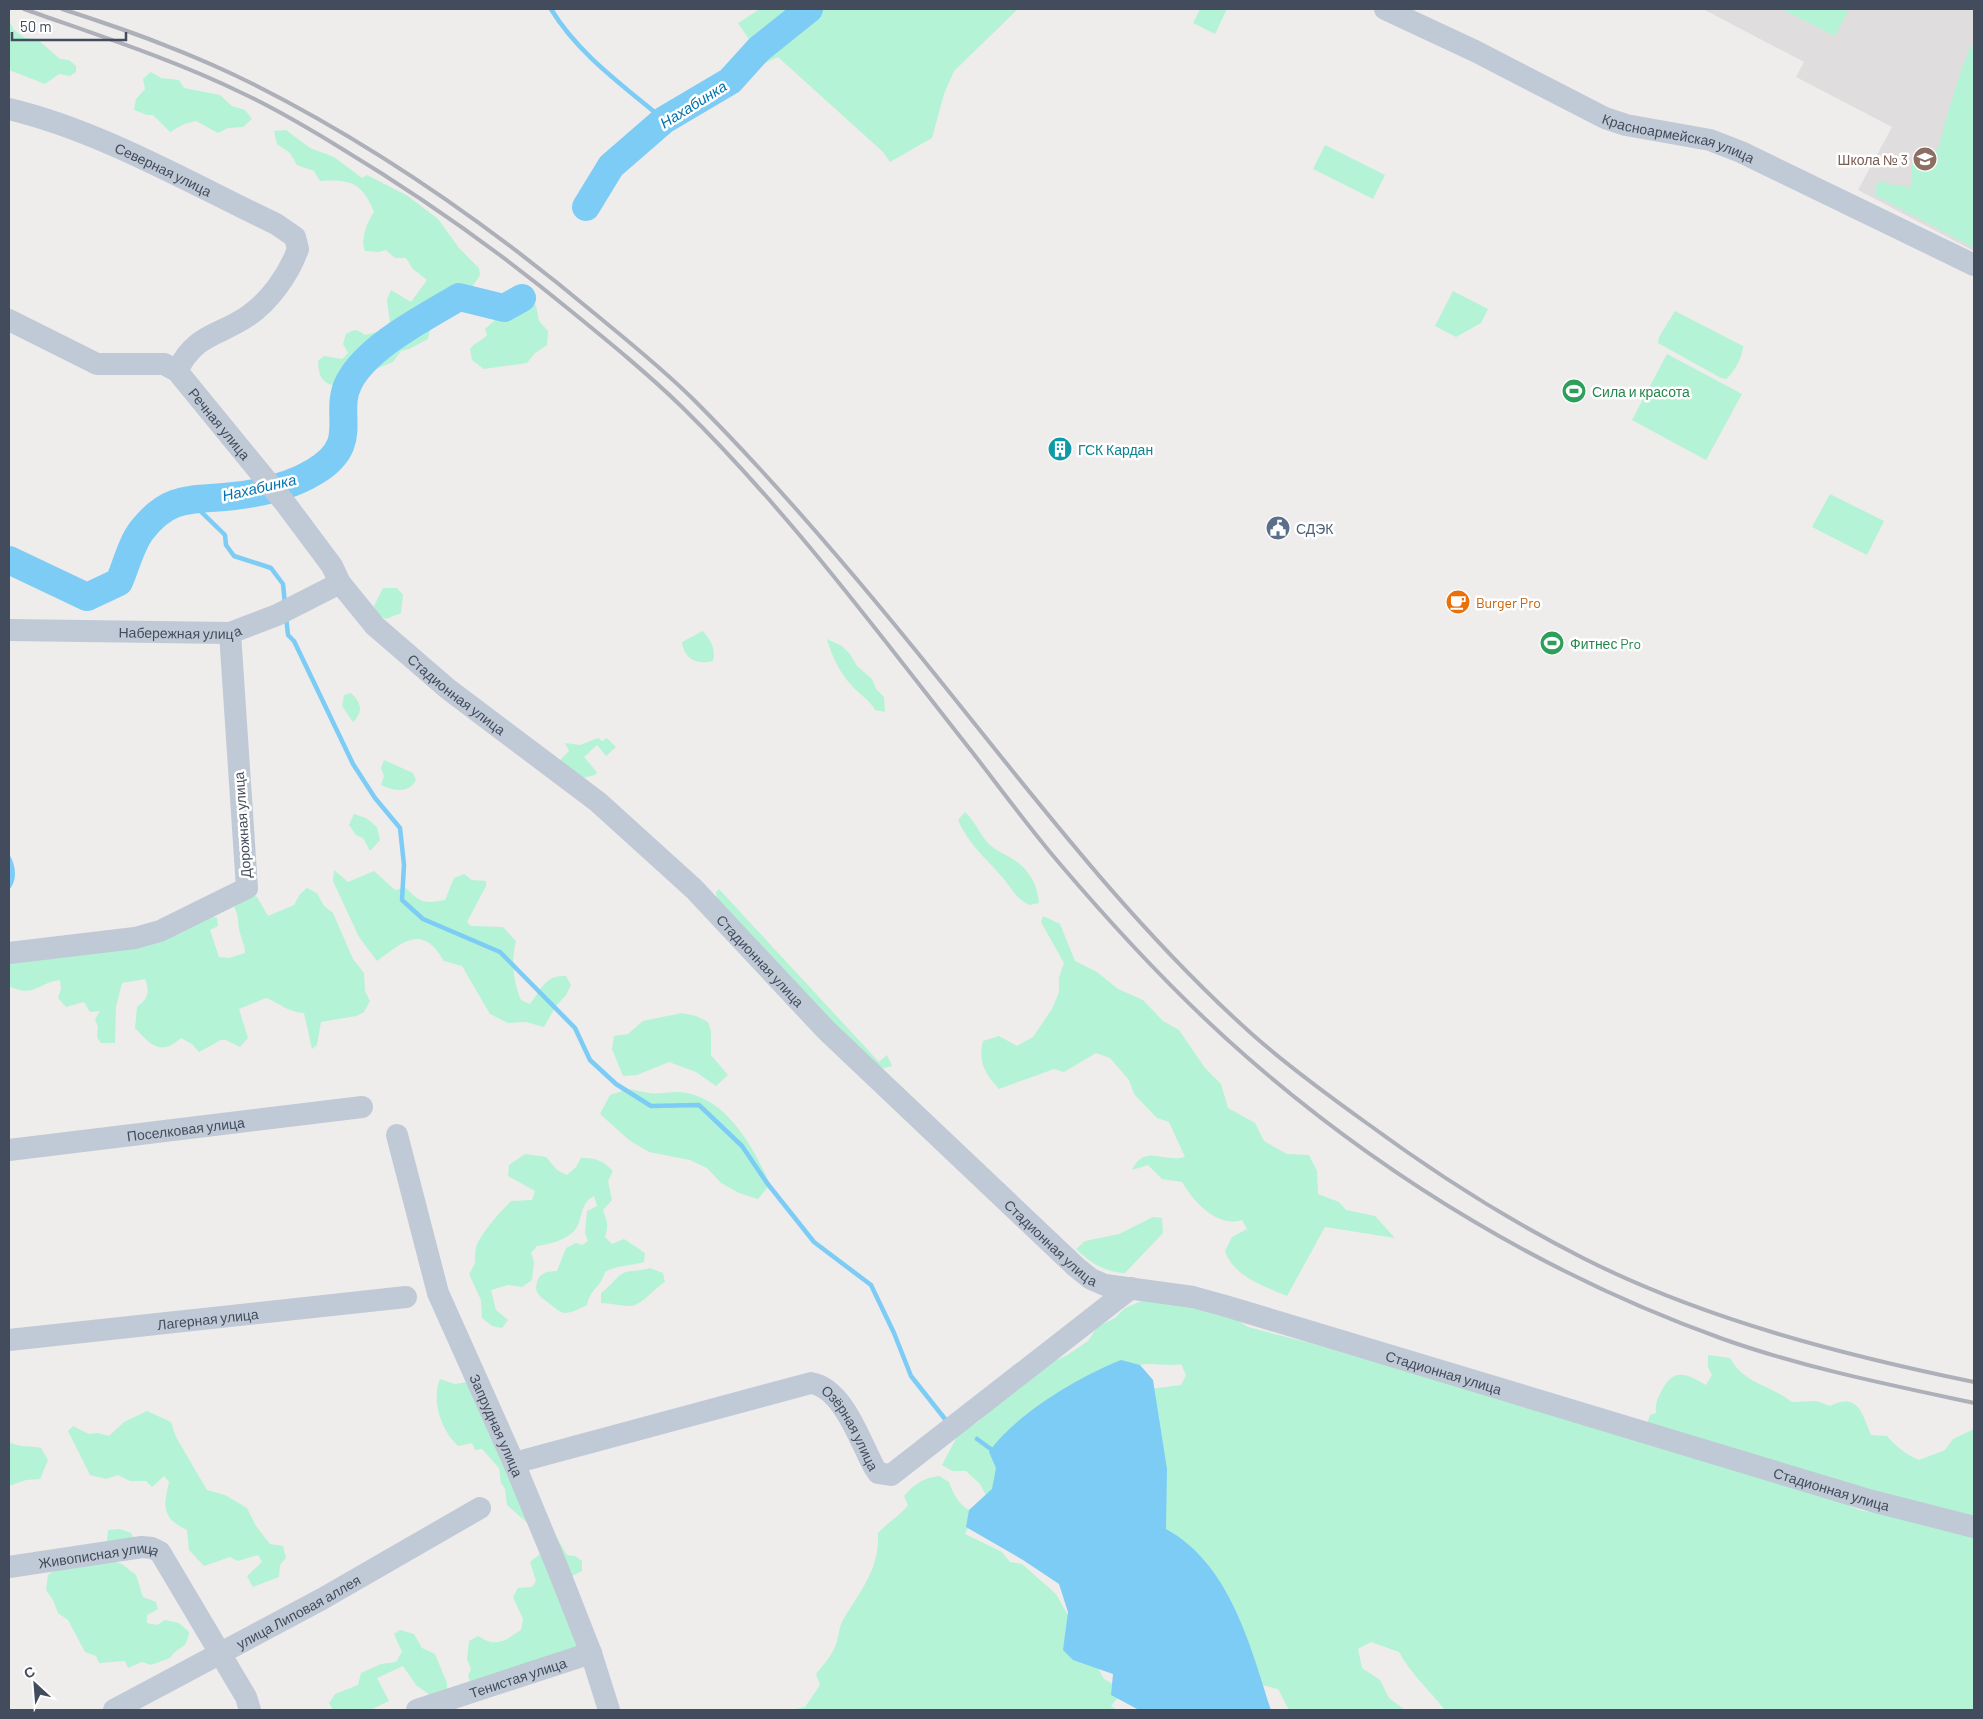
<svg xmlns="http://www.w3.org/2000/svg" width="1983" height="1719" font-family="Barlow,sans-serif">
  <rect width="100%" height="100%" fill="#efecec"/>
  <!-- education -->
  <path fill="#e0ddde" d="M 1703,9 L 1974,9 L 1974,251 L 1858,190 L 1892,127 L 1796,77 L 1804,62 Z"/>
  <!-- green -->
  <path fill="#b4f3d5" d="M 760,9 L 793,9 L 786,21 L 761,41 L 798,25 L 816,9 L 1018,9 L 954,71 L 944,94 L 932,138 L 890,162 L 883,152 L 778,57 L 765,63 L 738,23 Z
    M 1200,9 L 1227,9 L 1215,34 L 1193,23 Z
    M 1781,9 L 1849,9 L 1835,36 Z
    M 9,20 L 14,30 L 25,38 L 37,39 L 60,59 L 69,60 L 76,66 L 76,72 L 70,76 L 59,74 L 45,84 L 9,70 Z
    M 1974,42 L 1974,248 L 1875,195 L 1877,183 L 1882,181 L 1887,184 L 1911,187 L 1912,163 L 1934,152 L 1939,147 C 1942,131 1966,49 1974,42 Z
    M 151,72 L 161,78 L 179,80 L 184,88 L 220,95 L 232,106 L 245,110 L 252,119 L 243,127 L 228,128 L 218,133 L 196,121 L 184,124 L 170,132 L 153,115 L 147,115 L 134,110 L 136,99 L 145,89 L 143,79 Z
    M 286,130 L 310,148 L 334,157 L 362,178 L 367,175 L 408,196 L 438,219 L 459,248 L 479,268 L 480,275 L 455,313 L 448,312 L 431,326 L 428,339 L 409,349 L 401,351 L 393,362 L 376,369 L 365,370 L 357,377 L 334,386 C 320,381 319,375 318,361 L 324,356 L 342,359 L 348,353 L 343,344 L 346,334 C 354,329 357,329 365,335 L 381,331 L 390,322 L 387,300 L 391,290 L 411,302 L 427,280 L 413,269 L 406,258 L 395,258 L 386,250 L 379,252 L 365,251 C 360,240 367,222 374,212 C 362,183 351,179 320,181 L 314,171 L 297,165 L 290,153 L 277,144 L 274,131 Z
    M 1325,145 L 1385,175 L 1373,199 L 1313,169 Z
    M 1453,291 L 1488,309 L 1481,323 L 1456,337 L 1435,326 Z
    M 516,301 L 536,305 L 539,321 L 548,331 L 547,345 L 535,353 L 527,363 L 484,369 L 472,360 L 470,349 C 475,342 482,341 487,335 L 485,329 Z
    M 1675,311 L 1743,346 C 1743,356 1734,373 1726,379 L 1721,378 L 1658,343 L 1659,337 Z
    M 1667,354 L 1742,394 L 1706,460 L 1632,420 Z
    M 1830,494 L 1884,521 L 1867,555 L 1812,527 Z
    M 383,588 L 397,588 L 403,595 L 401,613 L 386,619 L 377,614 L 374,606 Z
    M 703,631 C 711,641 716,649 713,661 C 697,665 684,659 682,642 Z
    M 827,639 L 842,646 L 850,654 L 857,666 L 872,679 L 876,689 L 884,697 L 885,712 L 875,710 C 869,699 861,696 853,687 C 840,673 832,657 827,639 Z
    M 351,693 C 361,702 364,712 353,722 L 342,706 L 344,695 Z
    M 598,738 L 602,741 L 607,738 L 616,747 L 606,756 L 597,745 L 584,757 L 597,772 L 595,775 L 583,778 L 558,762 L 569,751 L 565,743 L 580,745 Z
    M 384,760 L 413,773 L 416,780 C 408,794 394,791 381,785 L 384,776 L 381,768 Z
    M 965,812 C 976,822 980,836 991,846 C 997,851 1005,854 1011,858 C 1029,868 1037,884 1039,903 L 1030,905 C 1015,898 1014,891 1003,878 C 987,859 968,844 958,820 Z
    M 354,814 L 366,818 L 377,827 L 380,840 L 370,851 L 363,838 L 356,835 L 349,825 Z
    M 334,870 L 348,882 L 374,871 L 395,890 L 406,888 C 420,903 425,904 445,900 L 454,878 L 464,874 L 472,880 L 486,881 L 486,886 L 467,922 L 471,926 L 503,927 L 516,941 C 511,960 513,981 521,1000 L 530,1004 C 542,989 545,975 566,976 L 571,985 L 566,995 L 556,1006 L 544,1027 L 526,1022 L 508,1023 L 490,1014 L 462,966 L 444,961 C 422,923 403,942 377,961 L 359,937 L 333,881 Z
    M 307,888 L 317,893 L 324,906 L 333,913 L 353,959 L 364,973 L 365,991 L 370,1001 L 364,1012 L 356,1016 L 321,1022 L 317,1045 L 312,1049 L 304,1013 C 289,1013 280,1003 266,998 L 239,1009 L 248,1038 L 240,1047 L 226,1040 L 221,1040 L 199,1052 L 192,1044 L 181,1038 C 160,1057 150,1044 135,1028 L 137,1007 C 148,999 150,992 145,979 L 122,983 L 116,1007 L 115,1043 L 101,1043 L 97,1037 L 98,1027 L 95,1019 L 100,1011 L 90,1012 L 84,1002 L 66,1007 L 58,998 L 61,989 L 60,980 C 39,982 34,999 9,986 L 9,960 L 203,913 L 217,918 L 218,926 L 210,930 L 219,957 L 229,958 L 245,953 C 245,945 242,941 240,933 C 237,923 240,919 234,906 L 247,893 L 257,897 L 268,916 L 294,905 L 300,894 Z
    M 719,889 L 879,1062 L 887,1055 L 892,1066 L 881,1069 L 872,1065 L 717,899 L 716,892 Z
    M 1043,916 L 1060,924 L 1075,961 L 1097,972 L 1118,989 L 1143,1000 L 1163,1021 L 1179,1030 L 1205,1068 L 1221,1084 L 1228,1108 L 1255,1123 L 1264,1141 L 1287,1154 L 1309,1155 L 1317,1171 L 1318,1194 L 1339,1202 L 1346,1210 L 1375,1216 L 1395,1238 L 1325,1227 L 1287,1296 C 1264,1286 1234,1277 1225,1251 L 1232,1237 L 1247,1229 L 1242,1220 C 1217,1228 1194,1202 1182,1182 L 1162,1179 L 1148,1165 L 1132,1170 C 1145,1143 1162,1163 1185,1157 L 1169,1122 L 1157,1118 L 1134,1094 L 1129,1080 L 1110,1058 L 1096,1053 L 1064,1072 L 1054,1069 L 999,1089 C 985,1073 978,1063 983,1041 L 999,1036 L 1017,1046 L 1033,1037 L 1052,1009 L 1059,992 L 1059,978 L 1064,963 L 1041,922 Z
    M 682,1013 L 696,1016 L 708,1022 L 711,1031 L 711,1055 L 728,1075 L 716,1086 L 696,1072 L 669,1062 L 637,1075 L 623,1076 L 612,1049 L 614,1036 L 628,1034 L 643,1021 Z
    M 629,1089 C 635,1090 642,1092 648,1093 C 660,1095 674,1090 687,1093 C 729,1102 753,1147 770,1184 L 758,1199 L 739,1193 L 721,1183 L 707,1168 L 690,1160 L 649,1152 L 629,1140 L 600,1114 L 610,1095 Z
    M 525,1154 L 546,1157 L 557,1170 L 567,1175 L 576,1167 L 581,1158 C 596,1158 602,1160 613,1171 L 608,1181 L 612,1200 L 603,1210 C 607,1220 609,1226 605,1237 L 612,1244 L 624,1239 L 645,1253 L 644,1262 C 631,1266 617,1265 605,1272 C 600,1289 591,1287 587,1305 C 581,1308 571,1313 565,1313 C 558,1312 556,1308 551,1305 C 541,1296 531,1294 539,1277 L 546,1272 L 557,1271 L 566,1248 L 576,1243 L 582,1245 L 588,1241 L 585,1233 L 587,1211 L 597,1206 L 594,1196 C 578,1204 584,1222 573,1232 C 564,1241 549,1244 537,1246 L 531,1253 L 534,1262 L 532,1280 L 522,1287 L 508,1285 L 491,1290 L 496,1310 L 508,1320 L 502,1328 L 492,1326 L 482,1318 L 481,1300 L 469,1274 C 479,1259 473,1262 476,1248 C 478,1236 503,1209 511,1201 L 532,1200 L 535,1191 L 508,1176 L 509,1165 Z
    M 1153,1217 L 1162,1218 L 1163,1233 L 1125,1273 C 1104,1272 1091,1263 1076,1249 L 1085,1241 L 1119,1234 Z
    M 650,1268 L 663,1273 L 665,1282 C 654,1288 641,1307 629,1306 C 620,1306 611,1303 601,1303 L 601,1293 C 611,1287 616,1275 626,1272 C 634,1270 642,1271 650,1268 Z
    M 1144,1300 L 1192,1305 L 1216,1315 L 1234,1318 L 1248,1327 L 1310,1343 L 1841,1500 C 1857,1514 1877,1512 1897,1516 C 1922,1521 1948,1527 1974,1532 L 1974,1710 L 1445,1710 C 1429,1690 1411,1674 1399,1652 L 1371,1642 L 1358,1649 L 1362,1668 L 1380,1680 L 1389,1698 L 1405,1710 L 1289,1710 L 1278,1689 L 1257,1684 L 1167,1548 L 1150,1389 L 1181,1385 L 1186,1375 L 1181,1364 C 1167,1367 1154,1362 1139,1365 C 1132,1367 1123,1371 1116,1374 L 988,1499 L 980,1484 L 966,1471 L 952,1471 L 942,1465 L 959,1433 L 978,1422 L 993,1406 L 1038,1369 L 1069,1354 L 1088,1341 L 1097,1327 L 1115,1318 L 1125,1308 Z
    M 1708,1355 L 1730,1358 C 1744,1384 1771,1385 1792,1402 L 1816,1401 L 1830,1406 C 1858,1392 1862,1413 1871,1435 L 1887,1436 C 1896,1447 1907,1455 1919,1460 L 1945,1450 L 1953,1439 L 1974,1429 L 1974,1519 L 1907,1503 L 1646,1427 L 1650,1415 L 1656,1413 C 1655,1403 1658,1398 1662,1390 C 1674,1367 1687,1374 1706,1385 L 1712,1375 L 1708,1367 Z
    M 440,1379 L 455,1384 L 468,1382 L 561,1545 L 567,1555 L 575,1556 L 582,1561 L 582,1571 L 570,1577 L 598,1645 L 470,1682 L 468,1676 L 471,1669 L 467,1659 L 469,1641 L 478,1636 C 497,1648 504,1641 521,1630 L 523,1619 L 513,1597 L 518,1588 L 532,1587 L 536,1581 L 530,1562 L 541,1553 L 531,1526 L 507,1505 L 505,1489 L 501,1483 L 499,1468 L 482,1449 L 475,1450 L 472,1443 L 458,1446 C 441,1430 431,1400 440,1379 Z
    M 147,1411 L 171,1422 L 176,1437 L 207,1490 L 225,1495 L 247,1508 L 256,1526 L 270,1544 L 283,1546 L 286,1558 L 280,1565 L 279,1577 L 253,1587 L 247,1576 L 262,1562 L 258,1555 L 238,1561 L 230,1557 L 204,1566 L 189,1550 L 187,1530 C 162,1518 163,1508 169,1482 L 164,1476 L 152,1487 L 146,1481 L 130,1481 L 118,1475 L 106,1479 L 90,1475 L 68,1431 L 73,1426 L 89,1434 L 98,1433 L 109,1436 L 124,1422 Z
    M 9,1442 C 20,1448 29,1445 41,1448 L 48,1460 L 40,1479 L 26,1480 L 9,1486 Z
    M 939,1476 L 949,1482 C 954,1496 959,1505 972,1512 L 974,1517 L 965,1534 L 1002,1552 L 1010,1562 L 1022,1564 L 1056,1594 L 1104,1679 L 1117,1686 L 1120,1695 L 1111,1706 L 1117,1710 L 791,1710 L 805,1707 L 820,1685 L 816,1674 C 822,1666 830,1658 834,1649 C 839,1640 838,1629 843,1620 C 860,1591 880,1569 878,1533 C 888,1522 900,1516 908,1505 L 904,1496 C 914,1484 924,1478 939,1476 Z
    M 120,1529 L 131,1533 L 136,1542 L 112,1549 L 107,1540 L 108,1530 Z
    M 109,1560 L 122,1564 L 136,1575 L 143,1597 L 156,1602 L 158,1609 L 147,1615 L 147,1623 L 157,1625 L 165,1620 L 179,1623 L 189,1632 C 187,1651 178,1645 170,1658 L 151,1665 L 142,1662 L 128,1668 L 125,1661 L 99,1663 L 96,1656 L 85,1652 L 68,1620 L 58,1613 L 53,1600 L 46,1590 L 48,1575 L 62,1564 Z
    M 400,1630 L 414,1634 L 422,1648 L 435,1654 L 447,1683 L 447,1695 L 437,1700 L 416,1685 L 403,1666 L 377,1678 L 389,1701 L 370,1710 L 333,1710 L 329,1703 L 335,1694 L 358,1685 L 361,1673 L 381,1664 L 396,1662 L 402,1652 L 394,1634 Z"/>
  <!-- water -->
  <path fill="#7cccf5" d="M 793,9 L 816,9 L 765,49 L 761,41 L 786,21 Z
    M 9,854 C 16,865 18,880 9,890 Z
    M 1121,1360 L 1140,1365 L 1153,1380 L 1167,1469 L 1166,1529 C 1230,1564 1250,1645 1271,1710 L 1139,1710 L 1111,1695 L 1113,1674 L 1073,1660 L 1063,1650 L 1068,1612 L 1059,1584 L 1023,1560 L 966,1527 L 969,1510 L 992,1489 L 996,1468 L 989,1452 C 1016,1414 1078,1377 1121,1360 Z"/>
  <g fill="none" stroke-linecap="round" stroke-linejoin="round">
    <!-- stream -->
    <path stroke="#7cccf5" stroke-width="4.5" d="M 551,9 C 578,54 624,86 664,120
      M 188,499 L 225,535 L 226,545 L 234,556 L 271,568 L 283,584 L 285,604
      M 286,617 L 288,635 L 294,641 L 353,764 L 375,798 L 400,828 L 404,865 L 402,900 L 423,919 L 500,952 L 575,1028 L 590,1060 L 616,1084 L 651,1106 L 699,1105 L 742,1146 L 767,1183 L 814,1242 L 871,1285 L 894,1333 L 911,1376 L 945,1419
      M 977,1439 L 995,1452"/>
    <!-- river -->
    <path stroke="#7cccf5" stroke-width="28" d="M 586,207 L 611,166 L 664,120 L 730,81 L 759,49 L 809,9
      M 9,560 L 87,597 L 119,582 C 126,566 131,544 142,530 C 171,493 194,501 234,496 C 260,493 291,486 314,472 C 363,443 332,415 349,382 C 368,346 424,318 459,297 L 504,308 L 522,298"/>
    <!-- minor -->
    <g stroke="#c0c9d6" stroke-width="22">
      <path id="s1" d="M 1385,9 L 1475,51 L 1605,118 L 1626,125 L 1710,140 L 1741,152 L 1974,265"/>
      <path id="s2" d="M 9,109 C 101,131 190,183 276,224 L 295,237 L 298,249 C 289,274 270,301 248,316 C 217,337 196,333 177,371"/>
      <path id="s3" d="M 9,320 L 97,364 L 164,364 L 177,371 L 285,503 L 332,566 L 340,583 L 375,626 L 448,689 L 598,802 L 694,889 L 826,1030 L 1076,1267 L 1091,1279 L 1105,1285 L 1193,1297 L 1229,1307 L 1872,1501 L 1974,1527"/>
      <path id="s4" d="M 9,630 L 230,633 L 277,615 L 340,583"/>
      <path d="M 9,953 L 135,938 L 160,931 L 247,888 L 230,633"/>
      <path id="s5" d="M 397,1135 L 438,1293 L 514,1463 L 558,1569 L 591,1653 L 609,1710"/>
      <path id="s6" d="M 9,1150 L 362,1107"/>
      <path id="s7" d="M 9,1340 L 406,1297"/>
      <path id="s8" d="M 514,1463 L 811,1383 C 843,1388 860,1441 874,1467 L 878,1473 L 891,1475 L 1131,1288"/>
      <path id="s9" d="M 9,1567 L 142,1547 L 152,1548 L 160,1552 L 246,1697 L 250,1710"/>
      <path id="s10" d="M 114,1710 L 322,1599 L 480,1508"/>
      <path id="s11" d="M 417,1710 L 591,1653"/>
    </g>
    <!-- rail -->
    <path stroke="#adb0b8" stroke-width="4" d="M 24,9 C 97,35 172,59 242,93 C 276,109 308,128 339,147 C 422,197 496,249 571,311 C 609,342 647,373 682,407 C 791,514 882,638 976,757 C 1003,792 1030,829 1060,864 C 1118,932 1180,999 1248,1058 C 1388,1180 1550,1277 1723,1339 C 1805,1368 1890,1385 1974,1403
      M 62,9 C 127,30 192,53 253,84 C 376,146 489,225 594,313 C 628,341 663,369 694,400 C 759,465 821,536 880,607 C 1001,752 1112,909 1253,1035 C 1289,1067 1329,1096 1368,1124 C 1436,1174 1508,1220 1583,1258 C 1703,1319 1843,1355 1974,1382"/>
  </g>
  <!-- icons -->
  <defs>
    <symbol id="school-disc" viewBox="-11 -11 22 22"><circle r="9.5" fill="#8d6e63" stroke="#fff"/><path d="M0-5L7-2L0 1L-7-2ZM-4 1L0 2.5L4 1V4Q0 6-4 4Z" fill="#fff"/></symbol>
    <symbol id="stadium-disc" viewBox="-11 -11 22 22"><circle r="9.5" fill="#2e9e5b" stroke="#fff"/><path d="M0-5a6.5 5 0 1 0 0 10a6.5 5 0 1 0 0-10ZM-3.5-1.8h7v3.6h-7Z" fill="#fff"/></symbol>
    <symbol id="building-disc" viewBox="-11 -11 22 22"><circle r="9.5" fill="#0f9aa8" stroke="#fff"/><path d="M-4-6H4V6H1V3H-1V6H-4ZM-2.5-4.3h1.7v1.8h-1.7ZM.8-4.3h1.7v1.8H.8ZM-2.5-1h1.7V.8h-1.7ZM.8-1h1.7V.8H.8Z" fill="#fff"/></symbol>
    <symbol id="civic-disc" viewBox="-11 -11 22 22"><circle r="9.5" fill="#5c6f8a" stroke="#fff"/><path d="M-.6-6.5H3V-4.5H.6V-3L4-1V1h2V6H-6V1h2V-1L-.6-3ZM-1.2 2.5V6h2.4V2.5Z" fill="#fff"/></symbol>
    <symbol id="cafe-disc" viewBox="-11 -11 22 22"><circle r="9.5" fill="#e8710a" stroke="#fff"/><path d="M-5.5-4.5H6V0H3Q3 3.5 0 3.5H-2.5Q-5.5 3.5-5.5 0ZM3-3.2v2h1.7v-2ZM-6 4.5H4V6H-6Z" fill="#fff"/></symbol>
  </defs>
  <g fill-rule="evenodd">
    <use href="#school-disc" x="1911" y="145" width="28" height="28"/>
    <use href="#stadium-disc" x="1560" y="377" width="28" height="28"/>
    <use href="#building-disc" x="1046" y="435" width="28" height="28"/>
    <use href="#civic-disc" x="1264" y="514" width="28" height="28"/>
    <use href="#cafe-disc" x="1444" y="588" width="28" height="28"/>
    <use href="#stadium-disc" x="1538" y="629" width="28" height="28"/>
  </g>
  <g text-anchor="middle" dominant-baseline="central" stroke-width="5" stroke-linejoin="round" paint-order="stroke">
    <!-- street labels -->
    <g font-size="14" fill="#434c5c" stroke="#fff">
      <text stroke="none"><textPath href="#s1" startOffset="322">Красноармейская улица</textPath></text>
      <text stroke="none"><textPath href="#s2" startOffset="166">Северная улица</textPath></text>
      <text stroke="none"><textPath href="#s3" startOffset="248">Речная улица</textPath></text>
      <text stroke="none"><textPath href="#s4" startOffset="171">Набережная улица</textPath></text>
      <text stroke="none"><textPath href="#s3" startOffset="610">Стадионная улица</textPath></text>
      <text transform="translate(242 825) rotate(-94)">Дорожная улица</text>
      <text stroke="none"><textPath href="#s3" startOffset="1015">Стадионная улица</textPath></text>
      <text stroke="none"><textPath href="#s6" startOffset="178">Поселковая улица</textPath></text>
      <text stroke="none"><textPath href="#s3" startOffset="1420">Стадионная улица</textPath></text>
      <text stroke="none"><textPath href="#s7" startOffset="200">Лагерная улица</textPath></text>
      <text stroke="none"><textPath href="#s3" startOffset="1840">Стадионная улица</textPath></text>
      <text stroke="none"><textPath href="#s5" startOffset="308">Запрудная улица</textPath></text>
      <text stroke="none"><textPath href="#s8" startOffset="370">Озёрная улица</textPath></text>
      <text stroke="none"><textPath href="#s3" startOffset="2245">Стадионная улица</textPath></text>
      <text stroke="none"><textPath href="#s9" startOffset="91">Живописная улица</textPath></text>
      <text stroke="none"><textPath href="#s10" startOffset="209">улица Липовая аллея</textPath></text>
      <text stroke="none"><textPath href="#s11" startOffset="106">Тенистая улица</textPath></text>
    </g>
    <!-- education labels -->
    <g font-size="14" fill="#785e54" stroke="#fff" text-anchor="end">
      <text x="1908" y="159">Школа № 3</text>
    </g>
    <!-- leisure labels -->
    <g font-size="14" fill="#27864d" stroke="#fff" text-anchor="start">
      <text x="1592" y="391">Сила и красота</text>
      <text x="1570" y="643">Фитнес Pro</text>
    </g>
    <!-- culture labels -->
    <g font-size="14" fill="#0d838f" stroke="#fff" text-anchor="start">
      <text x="1078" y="449">ГСК Кардан</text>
    </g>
    <!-- service labels -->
    <g font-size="14" fill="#4e5e75" stroke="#fff" text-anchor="start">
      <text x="1296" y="528">СДЭК</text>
    </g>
    <!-- food labels -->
    <g font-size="14" fill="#c56008" stroke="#fff" text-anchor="start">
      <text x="1476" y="602">Burger Pro</text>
    </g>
    <!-- water labels -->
    <g font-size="15" font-style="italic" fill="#0074b1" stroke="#fff">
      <text transform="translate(693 104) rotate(-32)">Нахабинка</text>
      <text transform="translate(259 487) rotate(-13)">Нахабинка</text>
    </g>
  </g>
  <!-- border -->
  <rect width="1983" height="1719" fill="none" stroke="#434c5c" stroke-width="20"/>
  <!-- north arrow -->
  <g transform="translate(35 1684) rotate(334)" stroke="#ffffff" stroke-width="4" paint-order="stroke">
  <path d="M0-4L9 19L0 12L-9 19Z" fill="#434c5c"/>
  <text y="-8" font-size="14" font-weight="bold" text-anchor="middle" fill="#434c5c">С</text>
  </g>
  <!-- scale -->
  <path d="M12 32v8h114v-8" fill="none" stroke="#434c5c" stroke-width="2.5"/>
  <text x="20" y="32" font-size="15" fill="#434c5c" stroke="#ffffff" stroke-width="4" paint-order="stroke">50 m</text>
</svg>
